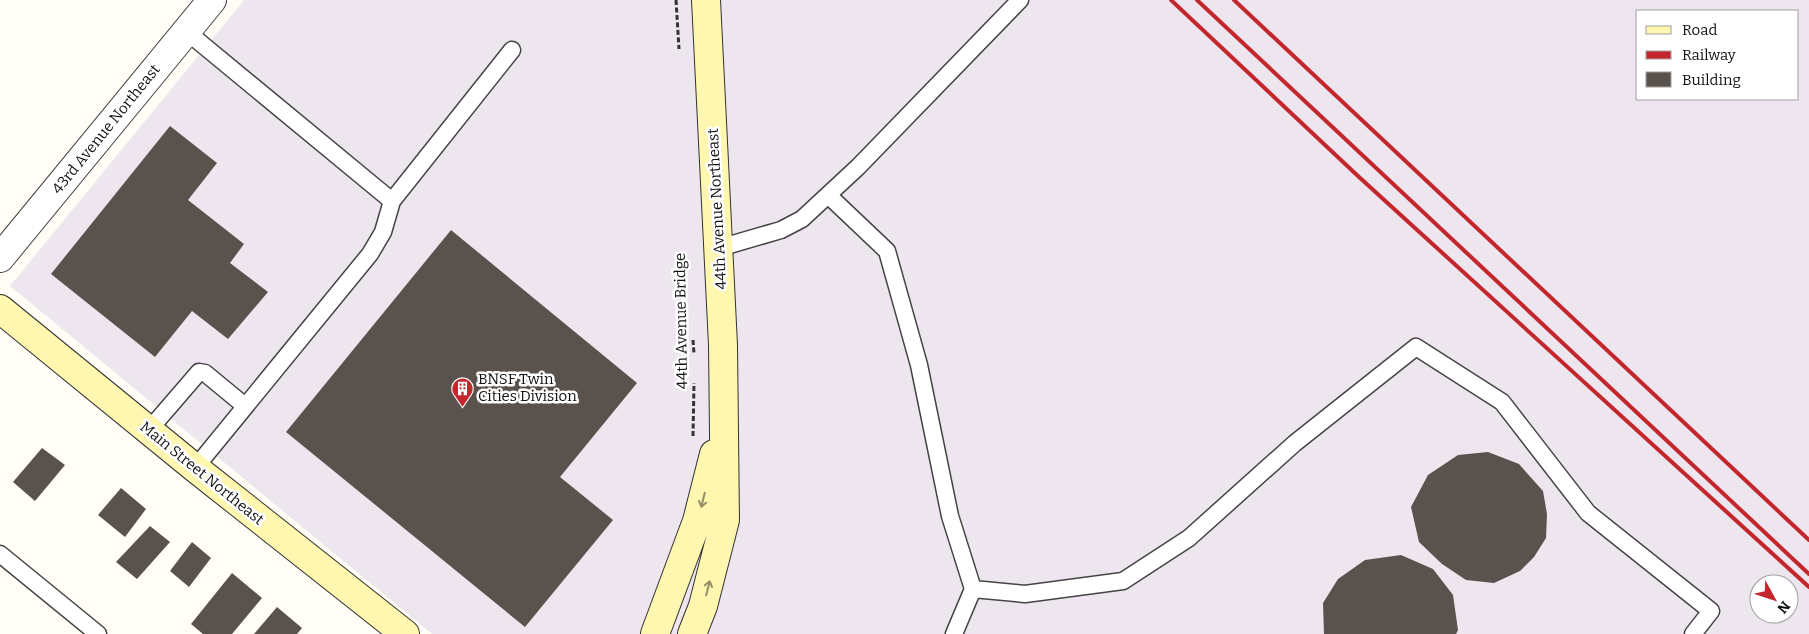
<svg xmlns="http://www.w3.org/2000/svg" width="1809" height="634" font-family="Bitter,serif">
  <rect width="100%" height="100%" fill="#fffdf5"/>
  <!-- industrial -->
  <path fill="#eee6ef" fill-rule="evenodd" d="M 244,0 L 1809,0 L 1809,634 L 432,634 L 10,286 ZM 1638,11 L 1798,11 L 1798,99 L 1638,99 ZM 1759,584 L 1789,584 L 1789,614 L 1759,614 Z"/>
  <!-- building -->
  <path fill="#5a524d" d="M 170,126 L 217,163 L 188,200 L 244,244 L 230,263 L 268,292 L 228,339 L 192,311 L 155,357 L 51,274 Z
    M 451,230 L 637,383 L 560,477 L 613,520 L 525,627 L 286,432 Z
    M 42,448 L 65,465 L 35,501 L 13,482 Z
    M 1488,452 L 1519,464 L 1543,491 L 1547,514 L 1546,538 L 1534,557 L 1520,571 L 1494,583 L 1466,580 L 1442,564 L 1419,542 L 1411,507 L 1428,475 L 1458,455 Z
    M 121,488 L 146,509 L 125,537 L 98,515 Z
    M 150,526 L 170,542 L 137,579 L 116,562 Z
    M 192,542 L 211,558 L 189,587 L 170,571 Z
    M 1401,555 L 1433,569 L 1453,595 L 1458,630 L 1456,634 L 1324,634 L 1323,603 L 1338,579 L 1365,560 Z
    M 232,573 L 262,598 L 232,634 L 203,634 L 191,624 Z
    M 277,607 L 302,628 L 297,634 L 254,634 Z"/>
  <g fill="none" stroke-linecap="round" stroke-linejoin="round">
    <defs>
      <path id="lane" d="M 186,31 L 392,201
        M 828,195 L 887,251 L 919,365 L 950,516 L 973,589 L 954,634
        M 719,248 L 781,230 L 802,219 L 858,167 L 1020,0
        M 149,430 L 199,372 L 205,373 L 245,406
        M 195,468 L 370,254 L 383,232 L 392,201 L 512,50
        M 0,554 L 98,634
        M 973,589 L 1025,594 L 1123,581 L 1189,538 L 1295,443 L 1416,347 L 1502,402 L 1588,513 L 1711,611 L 1693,634"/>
      <path id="street" d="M 0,258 L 212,0"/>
      <path id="secondary" d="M 0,309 L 195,468 L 405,634
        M 655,634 L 697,521 L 714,454
        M 692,634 L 703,606 L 725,520 L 723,345 L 706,0"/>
    </defs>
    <!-- lane casing -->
    <use href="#lane" stroke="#444" stroke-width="19"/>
    <!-- street casing -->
    <use href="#street" stroke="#444" stroke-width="30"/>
    <!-- secondary casing -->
    <use href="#secondary" stroke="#333" stroke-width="30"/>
    <!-- path -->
    <path stroke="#333" stroke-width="3" stroke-dasharray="5 2.5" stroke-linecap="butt" d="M 676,0 L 679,49
      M 693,340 L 694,354
      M 693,436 L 694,383"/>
    <!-- lane -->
    <use href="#lane" stroke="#fff" stroke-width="16"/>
    <!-- street -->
    <use href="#street" stroke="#fff" stroke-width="28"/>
    <!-- secondary -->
    <use href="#secondary" stroke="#fff6b0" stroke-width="28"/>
    <!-- rail -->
    <path stroke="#c4262e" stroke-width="4" d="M 1171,0 L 1359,177 L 1809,587
      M 1197,0 L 1809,574
      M 1234,0 L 1809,540"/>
  </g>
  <!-- one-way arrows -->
  <defs><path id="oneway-shaft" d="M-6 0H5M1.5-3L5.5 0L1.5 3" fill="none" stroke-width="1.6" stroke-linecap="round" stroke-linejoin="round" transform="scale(1.25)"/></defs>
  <g stroke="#948f68">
    <use href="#oneway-shaft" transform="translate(703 500) rotate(104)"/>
    <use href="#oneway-shaft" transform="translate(708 588) rotate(-76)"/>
  </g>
  <!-- icons -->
  <defs>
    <symbol id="building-pin" viewBox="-11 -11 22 30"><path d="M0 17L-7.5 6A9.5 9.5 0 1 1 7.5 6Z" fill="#c4262e" stroke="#fff"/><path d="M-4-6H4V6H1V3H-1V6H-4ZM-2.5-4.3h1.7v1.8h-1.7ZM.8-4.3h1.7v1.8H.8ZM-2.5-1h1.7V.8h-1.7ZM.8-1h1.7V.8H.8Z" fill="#fff"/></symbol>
  </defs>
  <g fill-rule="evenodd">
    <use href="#building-pin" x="450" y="376" width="25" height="34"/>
  </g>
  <g text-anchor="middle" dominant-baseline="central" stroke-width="5" stroke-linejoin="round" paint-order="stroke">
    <!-- street labels -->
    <g font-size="15" fill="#111" stroke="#fff">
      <text transform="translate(106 129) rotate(-51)">43rd Avenue Northeast</text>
      <text transform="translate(717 209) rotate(-93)">44th Avenue Northeast</text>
      <text transform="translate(681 321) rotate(-91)">44th Avenue Bridge</text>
      <text transform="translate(202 473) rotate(39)">Main Street Northeast</text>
    </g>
    <!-- poi labels -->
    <g font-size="15" fill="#111" stroke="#fff" text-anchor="start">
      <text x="478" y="379">BNSF Twin<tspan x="478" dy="17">Cities Division</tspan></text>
    </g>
  </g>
  <!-- legend -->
  <rect x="1636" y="10" width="162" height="90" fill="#ffffff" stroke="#a0a0a0"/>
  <rect x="1646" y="26" width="25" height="8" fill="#fff6b0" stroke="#a0a0a0"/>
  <text x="1682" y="35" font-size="15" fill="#111111">Road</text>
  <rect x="1646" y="51" width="25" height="8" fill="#c4262e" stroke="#a0a0a0"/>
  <text x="1682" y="60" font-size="15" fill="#111111">Railway</text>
  <rect x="1646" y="72" width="25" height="15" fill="#5a524d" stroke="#a0a0a0"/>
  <text x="1682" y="85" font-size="15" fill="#111111">Building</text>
  <!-- north arrow -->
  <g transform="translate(1774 599) rotate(130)"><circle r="24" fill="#ffffff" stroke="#a0a0a0"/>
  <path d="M0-4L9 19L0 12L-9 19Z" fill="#c4262e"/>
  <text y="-8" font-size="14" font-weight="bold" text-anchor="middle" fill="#111111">N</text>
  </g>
</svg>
